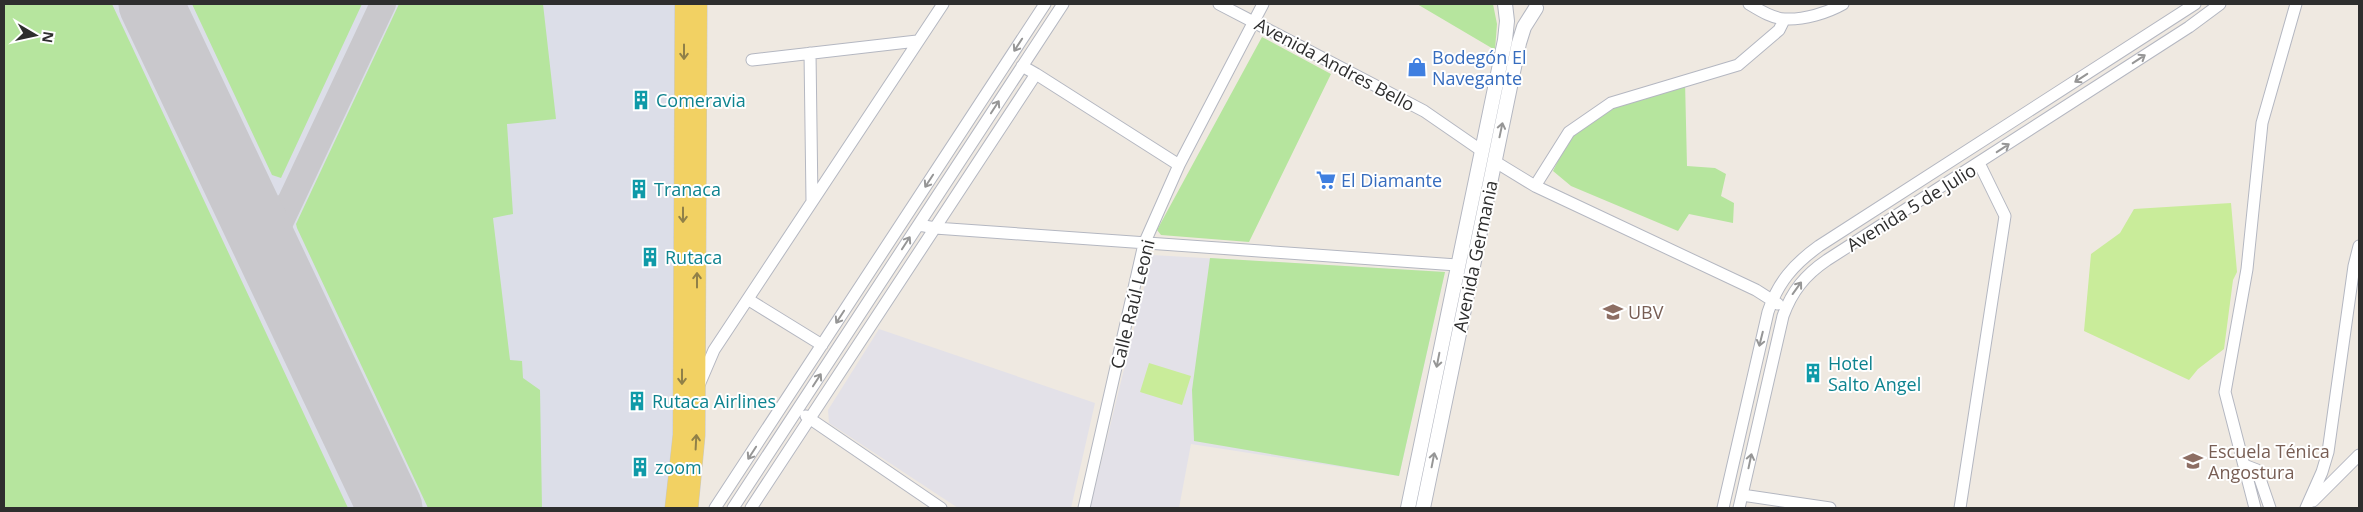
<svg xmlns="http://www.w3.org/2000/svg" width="2363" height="512" font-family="'Open Sans',sans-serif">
  <rect width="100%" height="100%" fill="#efe9e1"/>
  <!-- industrial -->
  <path fill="#e3e1e8" d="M 1152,255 L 1445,272 L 1399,476 L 1191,444 L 1179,508 L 1090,508 Z
    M 879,329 L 1095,403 L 1071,508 L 958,508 L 829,423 L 828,410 Z"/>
  <!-- airport -->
  <path fill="#dcdee8" d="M 4,4 L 677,4 L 675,424 L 667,508 L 4,508 Z"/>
  <!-- green -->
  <path fill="#b6e59e" d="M 4,4 L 112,4 L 348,508 L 4,508 Z
    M 192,4 L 362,4 L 281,178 L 272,175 Z
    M 399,4 L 543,4 L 556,119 L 507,124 L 513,214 L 493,218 L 510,360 L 522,361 L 523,378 L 540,390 L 542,508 L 428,508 L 297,228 L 296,224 Z
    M 1417,4 L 1493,4 L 1497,24 L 1495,50 Z
    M 1262,37 L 1331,74 L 1249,242 L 1161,235 L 1157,230 Z
    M 1685,81 L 1687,166 L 1715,168 L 1726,174 L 1721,196 L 1734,203 L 1733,223 L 1689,214 L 1678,231 L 1571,186 L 1553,171 L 1574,128 L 1611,103 Z
    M 1210,258 L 1445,272 L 1399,476 L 1194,441 L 1192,390 Z"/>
  <!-- pitch -->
  <path fill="#c9ec9a" d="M 2231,203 L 2237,272 L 2233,280 L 2224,349 L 2198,369 L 2189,380 L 2084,331 L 2091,254 L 2120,233 L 2134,209 Z
    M 1149,363 L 1191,376 L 1182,405 L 1140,392 Z"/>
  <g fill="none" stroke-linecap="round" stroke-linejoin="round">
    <!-- taxiway -->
    <path stroke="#c9c8cc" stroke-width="26" d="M 240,193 C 252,210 269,221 287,205
      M 279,272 L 271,248 L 274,236 L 383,4"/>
    <!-- runway -->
    <path stroke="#c9c8cc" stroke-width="65" d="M 151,4 L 390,508"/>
    <defs>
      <path id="minor" d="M 1219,4 L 1424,111 L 1482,151
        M 1749,4 C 1759,10 1773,19 1785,19 C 1804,20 1827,13 1843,4
        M 810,53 L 812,201
        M 752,60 L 917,41
        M 1036,74 L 1179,165
        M 1494,161 L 1535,186 L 1756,290 L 1778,304
        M 1535,186 L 1569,132 L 1611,103 L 1738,65 L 1779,30 L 1784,20
        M 919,225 L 935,228 L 1457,265
        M 749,300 L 822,345
        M 699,385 L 714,350 L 943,4
        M 806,416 L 941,508
        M 2244,465 L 2257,470 L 2270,508
        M 1742,495 L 1830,508
        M 2313,501 L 2359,455
        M 715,508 L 1045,4
        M 733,508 L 1063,4
        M 751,508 L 1036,74 L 1022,66
        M 1084,508 L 1144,244 L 1179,165 L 1263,4
        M 1723,508 L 1768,312 C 1778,282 1794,264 1819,246 L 2195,4
        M 1739,508 L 1783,316 C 1792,291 1805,275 1827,260 L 2189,27 L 2220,4
        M 1960,508 L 2005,216 L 1979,163
        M 2255,508 L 2225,392 L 2247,269 L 2262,123 L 2296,4
        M 2306,508 L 2322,472 L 2328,452 L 2354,266 L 2359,246"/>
      <path id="tertiary" d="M 1408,508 L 1505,40 L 1507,21 L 1505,4
        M 1423,508 L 1519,43 L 1524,27 L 1536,8"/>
      <path id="primary" d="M 674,508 L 682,435 L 684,4
        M 689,508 L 696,435 L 698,4"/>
    </defs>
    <!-- minor casing -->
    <use href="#minor" stroke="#b4b7c1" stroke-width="13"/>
    <!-- tertiary casing -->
    <use href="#tertiary" stroke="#b4b7c1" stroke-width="16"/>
    <!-- primary casing -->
    <use href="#primary" stroke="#c9c9c9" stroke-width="19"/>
    <!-- minor -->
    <use href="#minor" stroke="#fff" stroke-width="11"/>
    <!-- tertiary -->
    <use href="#tertiary" stroke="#fff" stroke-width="14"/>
    <!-- primary -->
    <use href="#primary" stroke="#f2d163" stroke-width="18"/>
  </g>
  <!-- one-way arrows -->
  <defs><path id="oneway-shaft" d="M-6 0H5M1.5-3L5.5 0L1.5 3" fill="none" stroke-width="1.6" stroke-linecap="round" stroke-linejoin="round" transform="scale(1.25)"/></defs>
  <g stroke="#969696">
    <use href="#oneway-shaft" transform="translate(1018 45) rotate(123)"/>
    <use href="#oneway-shaft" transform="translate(2139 59) rotate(-33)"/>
    <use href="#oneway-shaft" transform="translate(2081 78) rotate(147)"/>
    <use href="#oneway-shaft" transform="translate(995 107) rotate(-57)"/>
    <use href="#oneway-shaft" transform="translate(1501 130) rotate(-78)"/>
    <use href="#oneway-shaft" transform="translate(2003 148) rotate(-33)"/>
    <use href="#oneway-shaft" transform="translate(929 181) rotate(123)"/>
    <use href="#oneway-shaft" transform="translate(906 243) rotate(-57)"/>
    <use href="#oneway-shaft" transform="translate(1797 288) rotate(-54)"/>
    <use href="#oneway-shaft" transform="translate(840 317) rotate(123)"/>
    <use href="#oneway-shaft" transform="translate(1761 339) rotate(104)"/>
    <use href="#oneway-shaft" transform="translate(1438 360) rotate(101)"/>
    <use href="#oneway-shaft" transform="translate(817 380) rotate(-57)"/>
    <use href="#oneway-shaft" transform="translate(752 453) rotate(123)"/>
    <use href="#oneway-shaft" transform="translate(1433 460) rotate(-79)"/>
    <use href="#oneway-shaft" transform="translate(1750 461) rotate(-78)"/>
  </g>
  <g stroke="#908048">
    <use href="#oneway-shaft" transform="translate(684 52) rotate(90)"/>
    <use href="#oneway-shaft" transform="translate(683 215) rotate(90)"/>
    <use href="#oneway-shaft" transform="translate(697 280) rotate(-90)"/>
    <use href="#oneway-shaft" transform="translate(682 377) rotate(90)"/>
    <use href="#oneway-shaft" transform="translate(696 442) rotate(-87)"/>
  </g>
  <!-- icons -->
  <defs>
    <symbol id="shop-bare" viewBox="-9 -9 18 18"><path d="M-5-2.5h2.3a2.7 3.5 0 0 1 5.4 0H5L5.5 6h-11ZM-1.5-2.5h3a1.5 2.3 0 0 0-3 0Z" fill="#3f7fe0" stroke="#fff" stroke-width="2.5" paint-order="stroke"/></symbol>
    <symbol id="building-bare" viewBox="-9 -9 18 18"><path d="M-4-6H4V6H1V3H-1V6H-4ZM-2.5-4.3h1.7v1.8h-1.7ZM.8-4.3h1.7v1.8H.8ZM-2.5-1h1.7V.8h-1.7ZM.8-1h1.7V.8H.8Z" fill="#0f9aa8" stroke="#fff" stroke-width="2.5" paint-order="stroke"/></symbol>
    <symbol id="supermarket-bare" viewBox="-9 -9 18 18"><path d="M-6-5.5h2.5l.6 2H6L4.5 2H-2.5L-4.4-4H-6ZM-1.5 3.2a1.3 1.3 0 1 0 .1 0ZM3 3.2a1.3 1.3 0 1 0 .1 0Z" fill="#3f7fe0" stroke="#fff" stroke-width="2.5" paint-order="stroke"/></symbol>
    <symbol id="university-bare" viewBox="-9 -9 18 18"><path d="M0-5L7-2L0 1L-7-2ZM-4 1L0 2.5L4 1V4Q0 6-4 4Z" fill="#8d6e63" stroke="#fff" stroke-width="2.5" paint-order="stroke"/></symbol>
    <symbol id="school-bare" viewBox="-9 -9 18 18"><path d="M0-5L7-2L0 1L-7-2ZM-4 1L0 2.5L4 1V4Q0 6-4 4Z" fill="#8d6e63" stroke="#fff" stroke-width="2.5" paint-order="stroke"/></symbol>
  </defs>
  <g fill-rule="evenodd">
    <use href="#shop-bare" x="1403" y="53" width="28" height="28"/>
    <use href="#building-bare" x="627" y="86" width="28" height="28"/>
    <use href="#supermarket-bare" x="1312" y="166" width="28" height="28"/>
    <use href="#building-bare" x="625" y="175" width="28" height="28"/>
    <use href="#building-bare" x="636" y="243" width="28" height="28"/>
    <use href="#university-bare" x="1599" y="298" width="28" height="28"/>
    <use href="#building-bare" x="1799" y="359" width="28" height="28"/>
    <use href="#building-bare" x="623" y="387" width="28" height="28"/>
    <use href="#school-bare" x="2179" y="447" width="28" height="28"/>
    <use href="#building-bare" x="626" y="453" width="28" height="28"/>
  </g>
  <g text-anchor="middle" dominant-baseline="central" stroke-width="4" stroke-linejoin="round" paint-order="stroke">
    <!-- shop labels -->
    <g font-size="18" fill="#366cbe" stroke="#fff" text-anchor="start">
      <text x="1432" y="57">Bodegón El<tspan x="1432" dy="21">Navegante</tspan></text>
      <text x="1341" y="180">El Diamante</text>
    </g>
    <!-- street labels -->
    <g font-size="18" fill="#2e2e2e" stroke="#fff">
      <text transform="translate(1335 64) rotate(28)">Avenida Andres Bello</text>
      <text transform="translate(1911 207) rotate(-32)">Avenida 5 de Julio</text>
      <text transform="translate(1475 256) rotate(-78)">Avenida Germania</text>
      <text transform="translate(1132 304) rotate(-76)">Calle Raúl Leoni</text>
    </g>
    <!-- culture labels -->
    <g font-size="18" fill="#0d838f" stroke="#fff" text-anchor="start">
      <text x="656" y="100">Comeravia</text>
      <text x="654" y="189">Tranaca</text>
      <text x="665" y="257">Rutaca</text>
      <text x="1828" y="363">Hotel<tspan x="1828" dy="21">Salto Angel</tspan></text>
      <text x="652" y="401">Rutaca Airlines</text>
      <text x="655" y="467">zoom</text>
    </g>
    <!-- education labels -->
    <g font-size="18" fill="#785e54" stroke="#fff" text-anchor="start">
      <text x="1628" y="312">UBV</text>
      <text x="2208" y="451">Escuela Ténica<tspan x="2208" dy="21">Angostura</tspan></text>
    </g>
  </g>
  <!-- border -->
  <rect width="2363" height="512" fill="none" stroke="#2e2e2e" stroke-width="10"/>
  <!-- north arrow -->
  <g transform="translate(35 35) rotate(99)" stroke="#ffffff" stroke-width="4" paint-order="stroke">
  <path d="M0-4L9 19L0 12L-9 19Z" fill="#2e2e2e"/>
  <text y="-8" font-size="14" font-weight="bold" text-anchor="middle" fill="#2e2e2e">N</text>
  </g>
</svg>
